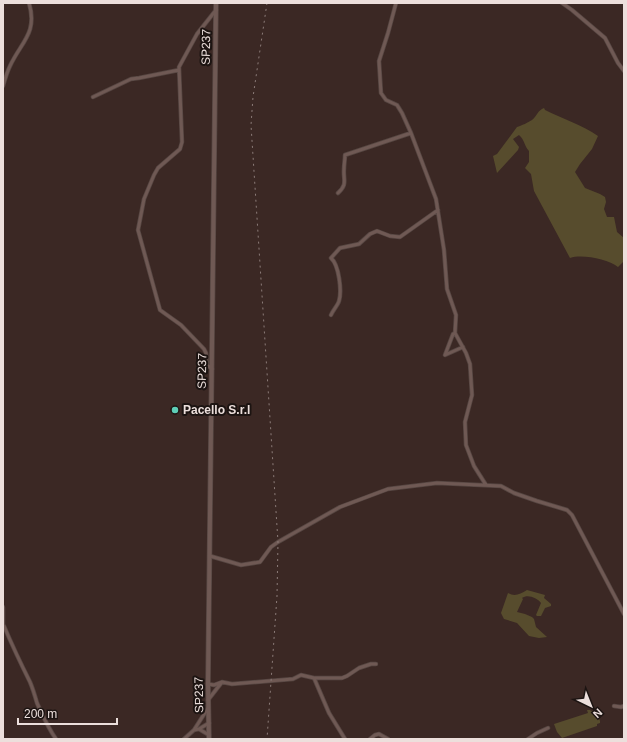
<svg xmlns="http://www.w3.org/2000/svg" width="627" height="742" font-family="Helvetica,sans-serif">
  <rect width="100%" height="100%" fill="#3b2824"/>
  <!-- green -->
  <path fill="#574c2d" d="M 544,108 L 545,110 C 563,119 582,125 598,136 L 592,149 L 580,164 L 575,172 L 585,188 L 600,194 L 605,197 L 606,202 L 604,209 L 607,217 L 614,217 L 617,232 L 624,238 L 624,261 L 618,267 C 608,259 582,254 570,258 L 534,191 L 531,174 L 525,168 L 529,162 L 529,151 C 524,146 525,140 519,135 L 513,139 L 519,147 L 518,150 L 497,173 L 493,156 L 497,154 L 517,127 C 521,126 529,122 532,120 C 537,116 538,110 544,108 Z
    M 527,590 L 545,595 L 544,598 L 551,604 L 551,606 L 545,608 L 541,616 L 537,616 L 536,615 L 541,603 C 537,598 528,594 522,598 L 523,599 L 517,612 L 525,614 L 532,617 L 534,619 L 536,627 L 547,637 L 539,638 L 529,636 L 517,623 L 504,619 L 501,613 L 508,593 C 515,597 520,594 527,590 Z
    M 587,710 L 590,710 L 591,711 L 596,710 L 600,721 L 600,723 L 597,724 L 597,726 L 562,738 L 557,732 L 554,724 L 588,713 Z"/>
  <g fill="none" stroke-linecap="round" stroke-linejoin="round">
    <defs>
      <path id="minor" d="M 396,3 L 388,33 L 379,61 L 381,93 L 386,100 L 397,105 L 402,113 L 411,133 L 436,199 L 444,250 L 447,289 L 456,315 L 455,333 L 453,334 L 445,355 L 463,347
        M 562,3 L 572,10 L 605,38 L 618,63 L 624,71
        M 3,86 C 5,79 7,72 10,66 C 21,42 38,33 29,3
        M 93,97 L 131,79 L 139,78 L 179,70
        M 338,193 C 348,184 343,180 344,169 C 344,164 345,160 345,155 L 411,133
        M 331,315 C 333,310 338,305 339,301 C 342,291 339,265 331,258 L 340,248 L 359,244 L 370,234 L 377,231 L 390,236 L 400,237 L 438,210
        M 455,333 L 466,353 L 470,364 L 472,395 L 465,422 L 466,445 L 474,466 L 486,485
        M 212,369 L 207,365 L 206,353 L 204,349 L 181,325 L 160,310 L 138,230 L 144,199 L 154,175 L 158,168 L 180,149 L 182,142 L 179,67 L 197,34 L 216,10
        M 210,556 L 241,565 L 260,562 L 271,547 L 278,542 L 340,507 L 388,489 L 437,483 L 501,486 L 514,493 L 537,501 L 567,510 L 572,515 L 624,614
        M 3,607 L 3,627
        M 4,626 C 12,645 21,664 30,682 C 33,689 35,696 37,703 C 43,716 48,728 56,739
        M 314,678 L 329,713 L 345,739
        M 222,682 L 232,684 L 293,679 L 301,675 L 314,678 L 342,678 L 347,676 L 359,668 L 371,664 L 376,664
        M 208,684 L 214,685 L 222,682 L 208,700
        M 614,706 L 621,707 L 624,706
        M 208,708 L 194,730 L 199,729 L 209,735
        M 199,729 L 209,723
        M 184,739 L 194,730
        M 370,739 L 375,735 L 379,734 L 388,739
        M 528,739 L 537,733 L 548,728"/>
      <path id="secondary" d="M 209,739 L 208,684 L 216,3"/>
    </defs>
    <!-- minor casing -->
    <use href="#minor" stroke="#574743" stroke-width="4.5"/>
    <!-- secondary casing -->
    <use href="#secondary" stroke="#574743" stroke-width="5.5"/>
    <!-- minor -->
    <use href="#minor" stroke="#6f5954" stroke-width="3"/>
    <!-- secondary -->
    <use href="#secondary" stroke="#6f5954" stroke-width="4"/>
    <!-- rail -->
    <path stroke="#8c7c79" stroke-width="1" stroke-dasharray="2 4" stroke-linecap="butt" d="M 267,3 L 253,97 L 251,125 L 278,542 L 277,596 L 267,739"/>
  </g>
  <!-- markers -->
  <circle fill="#5eceb7" stroke="#1c1412" stroke-width="1.5" cx="175" cy="410" r="4"/>
  <g text-anchor="middle" dominant-baseline="central" stroke-width="4" stroke-linejoin="round" paint-order="stroke">
    <!-- street labels -->
    <g font-size="12" fill="#ecdfdc" stroke="#1c1412">
      <text transform="translate(206 47) rotate(-89)">SP237</text>
      <text transform="translate(202 371) rotate(-89)">SP237</text>
      <text transform="translate(199 695) rotate(-91)">SP237</text>
    </g>
    <!-- poi labels -->
    <g font-size="12" font-weight="bold" fill="#ecdfdc" stroke="#1c1412" text-anchor="start">
      <text x="183" y="410">Pacello S.r.l</text>
    </g>
  </g>
  <!-- border -->
  <rect width="627" height="742" fill="none" stroke="#ecdfdc" stroke-width="8"/>
  <!-- north arrow -->
  <g transform="translate(591 706) rotate(137)" stroke="#1c1412" stroke-width="3" paint-order="stroke">
  <path d="M0-3L7 15L0 10L-7 15Z" fill="#ecdfdc"/>
  <text y="-6" font-size="11" font-weight="bold" text-anchor="middle" fill="#ecdfdc">N</text>
  </g>
  <!-- scale -->
  <path d="M18 718v6h99v-6" fill="none" stroke="#ecdfdc" stroke-width="2"/>
  <text x="24" y="718" font-size="12" fill="#ecdfdc" stroke="#1c1412" stroke-width="3" paint-order="stroke">200 m</text>
</svg>
